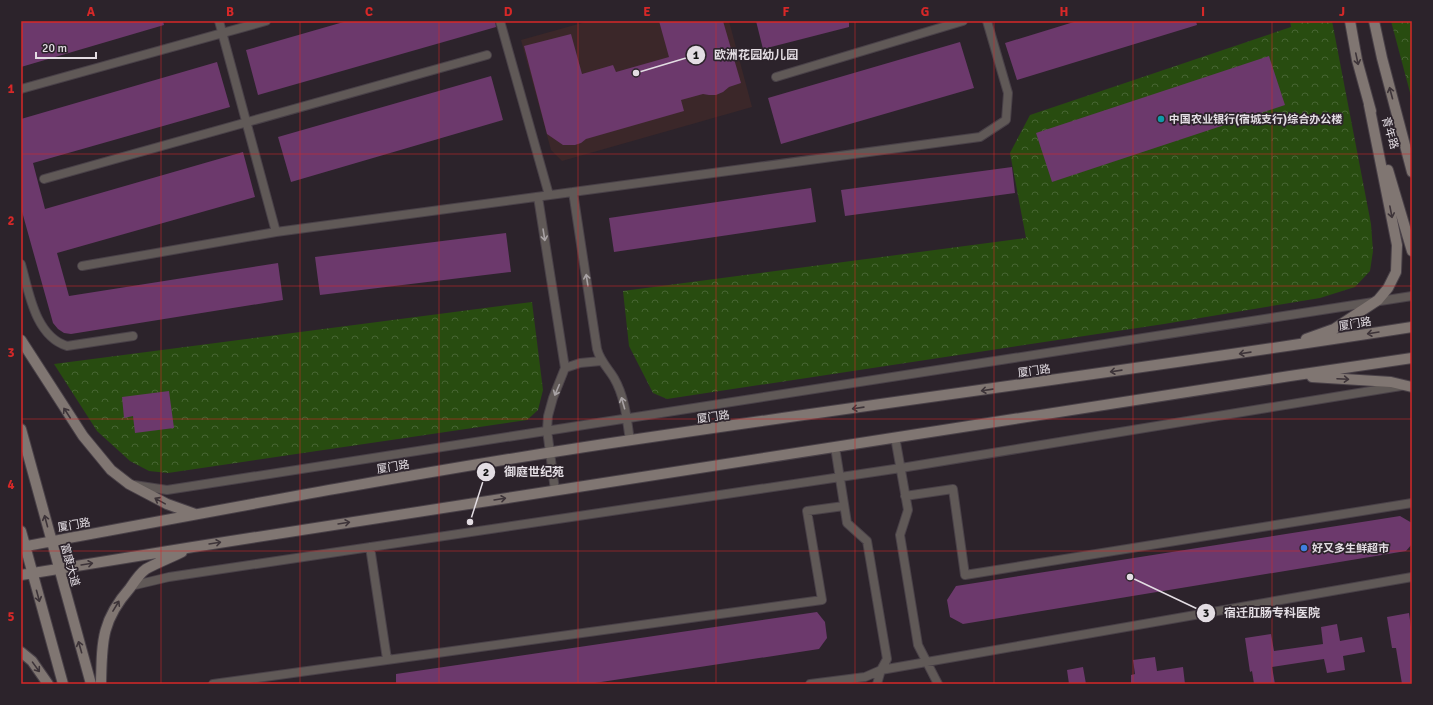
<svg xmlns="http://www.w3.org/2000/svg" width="1433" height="705" font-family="Signika,'Noto Sans SC',sans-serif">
  <defs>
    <pattern id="park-crowns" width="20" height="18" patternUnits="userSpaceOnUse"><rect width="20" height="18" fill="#284c10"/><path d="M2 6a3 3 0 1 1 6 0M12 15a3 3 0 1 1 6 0" fill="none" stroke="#476533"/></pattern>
  </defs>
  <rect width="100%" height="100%" fill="#2c232b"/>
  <!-- education -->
  <path fill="#3b2729" d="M 589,21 L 729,21 L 752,107 L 562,161 L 551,150 L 521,40 Z"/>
  <!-- park -->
  <path fill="url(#park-crowns)" d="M 1290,21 L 1332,21 L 1371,224 L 1373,251 L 1370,271 L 1355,287 L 1320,298 L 1164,324 L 667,399 L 653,393 L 629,346 L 623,291 L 1026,238 L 1010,153 L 1030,115 L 1291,27 Z
    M 1391,21 L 1412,21 L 1412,100 Z
    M 532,302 L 543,390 L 538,410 L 527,420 L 168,473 L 149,471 L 130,461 L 97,431 L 54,364 Z"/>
  <!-- building -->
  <path fill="#6c396c" d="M 21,21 L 163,21 L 164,25 L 21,67 Z
    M 347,21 L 495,21 L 496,27 L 258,95 L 246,50 Z
    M 659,21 L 723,21 L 741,83 L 729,87 L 723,92 L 716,95 L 709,95 L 703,94 L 681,100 L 684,111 L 586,139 L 581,143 L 575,145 L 563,145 L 547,134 L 524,46 L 571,34 L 582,74 L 613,65 L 616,72 L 669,57 Z
    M 756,21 L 849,21 L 849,27 L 763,49 Z
    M 1077,21 L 1196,21 L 1197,25 L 1017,80 L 1005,43 Z
    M 960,42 L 974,88 L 781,144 L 768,98 Z
    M 1269,56 L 1285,105 L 1052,182 L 1036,133 Z
    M 217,62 L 230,107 L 33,163 L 45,209 L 243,152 L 255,197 L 57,253 L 69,296 L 278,263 L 283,300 L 71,334 L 64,333 L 58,329 L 53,323 L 21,208 L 21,119 Z
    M 491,76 L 503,120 L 291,182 L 278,137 Z
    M 1012,167 L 1015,193 L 845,216 L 841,190 Z
    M 811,188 L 816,222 L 614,252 L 609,218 Z
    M 506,233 L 511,272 L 320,295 L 315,257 Z
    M 169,391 L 174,428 L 135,433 L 133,416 L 124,418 L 122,397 Z
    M 1400,516 L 1412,523 L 1412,544 L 1406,551 L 963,624 L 950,617 L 947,600 L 956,586 Z
    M 817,612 L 825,622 L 827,638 L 819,649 L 588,684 L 396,684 L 396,674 Z
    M 1409,613 L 1412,634 L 1412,684 L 1402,684 L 1396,648 L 1392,648 L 1387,617 Z
    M 1337,624 L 1340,641 L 1362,637 L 1365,652 L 1343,656 L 1345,670 L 1327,673 L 1324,659 L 1272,667 L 1275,684 L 1254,684 L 1252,671 L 1250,672 L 1245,638 L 1271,634 L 1274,651 L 1323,644 L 1321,627 Z
    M 1155,657 L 1157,671 L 1183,667 L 1185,684 L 1131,684 L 1131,675 L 1135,674 L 1133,660 Z
    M 1083,667 L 1086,684 L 1069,684 L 1067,670 Z"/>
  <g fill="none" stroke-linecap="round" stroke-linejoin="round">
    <defs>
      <path id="lane" d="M 219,21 L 276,232 L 980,137 L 1006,120 L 1008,93 L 987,21
        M 500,21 L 549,195
        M 776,77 L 963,21
        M 21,89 L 266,21
        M 44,179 L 487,55
        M 573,192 L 597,349 C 600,361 608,368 614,378 C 625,397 627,420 630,441
        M 538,197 L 565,368 L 553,398 L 548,416 L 547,430 L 555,490
        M 21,264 C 29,292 35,336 67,346 L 133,336
        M 82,266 L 276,232
        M 565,368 L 580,363 L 601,361
        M 895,437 L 908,510 L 900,535 L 918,645 L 938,684
        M 134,485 L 167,490 L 1412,296
        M 905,496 L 953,489 L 965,575 L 1412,503
        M 370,547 L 387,659
        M 131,586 L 169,577 L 901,468 L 1401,386
        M 213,684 L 822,600 L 807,511 L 844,506
        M 810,684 L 865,677 L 881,670 L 887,659 L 867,541 L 847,523 L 835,447
        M 877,684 L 881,670 L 1412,577"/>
      <path id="secondary" d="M 1350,21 L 1357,60 L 1371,111
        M 1374,21 L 1382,58 L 1412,172
        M 1388,170 L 1412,251
        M 1306,339 L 1334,329 L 1378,300 L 1388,288 L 1396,272 L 1397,245 L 1369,105
        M 21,340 L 83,436 L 111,470 L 129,484 L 167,504 L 195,514
        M 1312,377 L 1391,382 L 1412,387
        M 21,429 L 91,684
        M 21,531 L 63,684
        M 21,547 C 209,512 397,476 585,447 C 861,405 1137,370 1412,327
        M 21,575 L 193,547 L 1290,376 L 1412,358
        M 21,652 L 32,661 L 48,684
        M 101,684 C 102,642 101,621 130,588 C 134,582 140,573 146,569 C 157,563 170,558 182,552"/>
    </defs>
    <!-- lane casing -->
    <use href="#lane" stroke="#494148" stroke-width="10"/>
    <!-- secondary casing -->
    <use href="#secondary" stroke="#494148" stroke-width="12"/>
    <!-- lane -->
    <use href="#lane" stroke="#605957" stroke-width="8"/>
    <!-- secondary -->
    <use href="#secondary" stroke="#807672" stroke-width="10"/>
  </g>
  <!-- one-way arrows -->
  <defs><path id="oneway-shaft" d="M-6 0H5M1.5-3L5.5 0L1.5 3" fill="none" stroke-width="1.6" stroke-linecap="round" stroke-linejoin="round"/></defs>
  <g stroke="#3d3439">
    <use href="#oneway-shaft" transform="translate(1357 59) rotate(78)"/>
    <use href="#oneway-shaft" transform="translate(1391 93) rotate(-105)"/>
    <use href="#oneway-shaft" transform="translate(1391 212) rotate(79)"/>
    <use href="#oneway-shaft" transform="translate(1373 333) rotate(171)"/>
    <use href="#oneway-shaft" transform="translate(1245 353) rotate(172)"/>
    <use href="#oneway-shaft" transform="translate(1116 371) rotate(172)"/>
    <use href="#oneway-shaft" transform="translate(1343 379) rotate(3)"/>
    <use href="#oneway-shaft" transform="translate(987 390) rotate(172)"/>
    <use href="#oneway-shaft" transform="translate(858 408) rotate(172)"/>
    <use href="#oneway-shaft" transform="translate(67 413) rotate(-123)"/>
    <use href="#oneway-shaft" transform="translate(500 499) rotate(-9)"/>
    <use href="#oneway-shaft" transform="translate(160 501) rotate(-151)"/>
    <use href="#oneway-shaft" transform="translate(46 521) rotate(-105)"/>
    <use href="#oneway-shaft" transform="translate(344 523) rotate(-9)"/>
    <use href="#oneway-shaft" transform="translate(215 543) rotate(-9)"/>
    <use href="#oneway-shaft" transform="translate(87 564) rotate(-9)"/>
    <use href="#oneway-shaft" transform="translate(38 596) rotate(75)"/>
    <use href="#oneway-shaft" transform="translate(116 606) rotate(-59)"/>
    <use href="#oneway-shaft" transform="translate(80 647) rotate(-106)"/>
    <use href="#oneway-shaft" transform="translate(36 667) rotate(54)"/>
  </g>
  <g stroke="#a8a2a4">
    <use href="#oneway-shaft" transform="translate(544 235) rotate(81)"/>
    <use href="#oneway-shaft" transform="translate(587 280) rotate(-99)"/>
    <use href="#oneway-shaft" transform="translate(557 390) rotate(113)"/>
    <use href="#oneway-shaft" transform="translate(623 403) rotate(-106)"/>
  </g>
  <!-- grid -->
  <path fill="none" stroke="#d62828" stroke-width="1" stroke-opacity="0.55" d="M 161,21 L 161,684M 300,21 L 300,684M 439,21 L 439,684M 578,21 L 578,684M 716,21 L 716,684M 855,21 L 855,684M 994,21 L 994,684M 1133,21 L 1133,684M 1272,21 L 1272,684M 21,154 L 1412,154M 21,286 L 1412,286M 21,419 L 1412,419M 21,551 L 1412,551"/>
  <!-- markers -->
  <circle fill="#0f9aa8" stroke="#2c232b" stroke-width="1.5" cx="1161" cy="119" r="4"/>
  <circle fill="#3f7fe0" stroke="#2c232b" stroke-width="1.5" cx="1304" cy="548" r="4"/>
  <g text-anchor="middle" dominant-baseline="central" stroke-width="3.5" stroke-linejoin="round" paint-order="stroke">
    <!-- poi labels -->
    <g font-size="11" font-weight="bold" fill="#e3dde3" stroke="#2c232b" text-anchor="start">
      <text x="1169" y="119">中国农业银行(宿城支行)综合办公楼</text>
      <text x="1312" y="548">好又多生鲜超市</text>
    </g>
    <!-- street labels -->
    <g font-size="11" fill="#e3dde3" stroke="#2c232b">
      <text transform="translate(1390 133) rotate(74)">青年路</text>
      <text transform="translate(1355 324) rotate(-9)">厦门路</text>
      <text transform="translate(1034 371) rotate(-8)">厦门路</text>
      <text transform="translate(713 417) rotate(-8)">厦门路</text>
      <text transform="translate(393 467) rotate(-9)">厦门路</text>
      <text transform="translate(74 525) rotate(-10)">厦门路</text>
      <text transform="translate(70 565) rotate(75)">富康大道</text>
    </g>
  </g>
  <!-- callouts -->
  <path fill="none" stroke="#e3dde3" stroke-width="1.5" d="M636 73L696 55M470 522L486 472M1130 577L1206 613"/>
  <g fill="#e3dde3" stroke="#2c232b" stroke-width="1.5">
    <circle cx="636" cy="73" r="4"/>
    <circle cx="470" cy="522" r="4"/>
    <circle cx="1130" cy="577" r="4"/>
    <circle cx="696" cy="55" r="10"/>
    <circle cx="486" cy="472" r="10"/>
    <circle cx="1206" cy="613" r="10"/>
  </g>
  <g font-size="12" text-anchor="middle" font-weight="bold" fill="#111">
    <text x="696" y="59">1</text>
    <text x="486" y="476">2</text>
    <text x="1206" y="617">3</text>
  </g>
  <g font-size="12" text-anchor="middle" font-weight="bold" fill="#e3dde3" stroke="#2c232b" stroke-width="3.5" stroke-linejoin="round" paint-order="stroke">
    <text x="756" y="59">欧洲花园幼儿园</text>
    <text x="534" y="476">御庭世纪苑</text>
    <text x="1272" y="617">宿迁肛肠专科医院</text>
  </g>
  <!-- border -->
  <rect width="1433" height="705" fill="none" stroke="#2c232b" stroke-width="44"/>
  <!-- scale -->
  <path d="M36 52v6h60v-6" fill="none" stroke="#e3dde3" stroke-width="2"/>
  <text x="42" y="52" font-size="12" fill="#e3dde3" stroke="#2c232b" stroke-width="3" paint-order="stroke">20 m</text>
  <rect x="22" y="22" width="1389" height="661" fill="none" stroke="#d62828" stroke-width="1.5"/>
  <g font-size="13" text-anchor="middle" font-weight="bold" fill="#d62828">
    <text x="91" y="16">A</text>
    <text x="230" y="16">B</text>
    <text x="369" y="16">C</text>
    <text x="508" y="16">D</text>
    <text x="647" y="16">E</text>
    <text x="786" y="16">F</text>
    <text x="925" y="16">G</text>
    <text x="1064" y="16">H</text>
    <text x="1203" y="16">I</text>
    <text x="1342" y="16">J</text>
    <text x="11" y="93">1</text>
    <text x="11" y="225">2</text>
    <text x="11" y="357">3</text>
    <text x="11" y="489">4</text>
    <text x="11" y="621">5</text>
  </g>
</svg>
